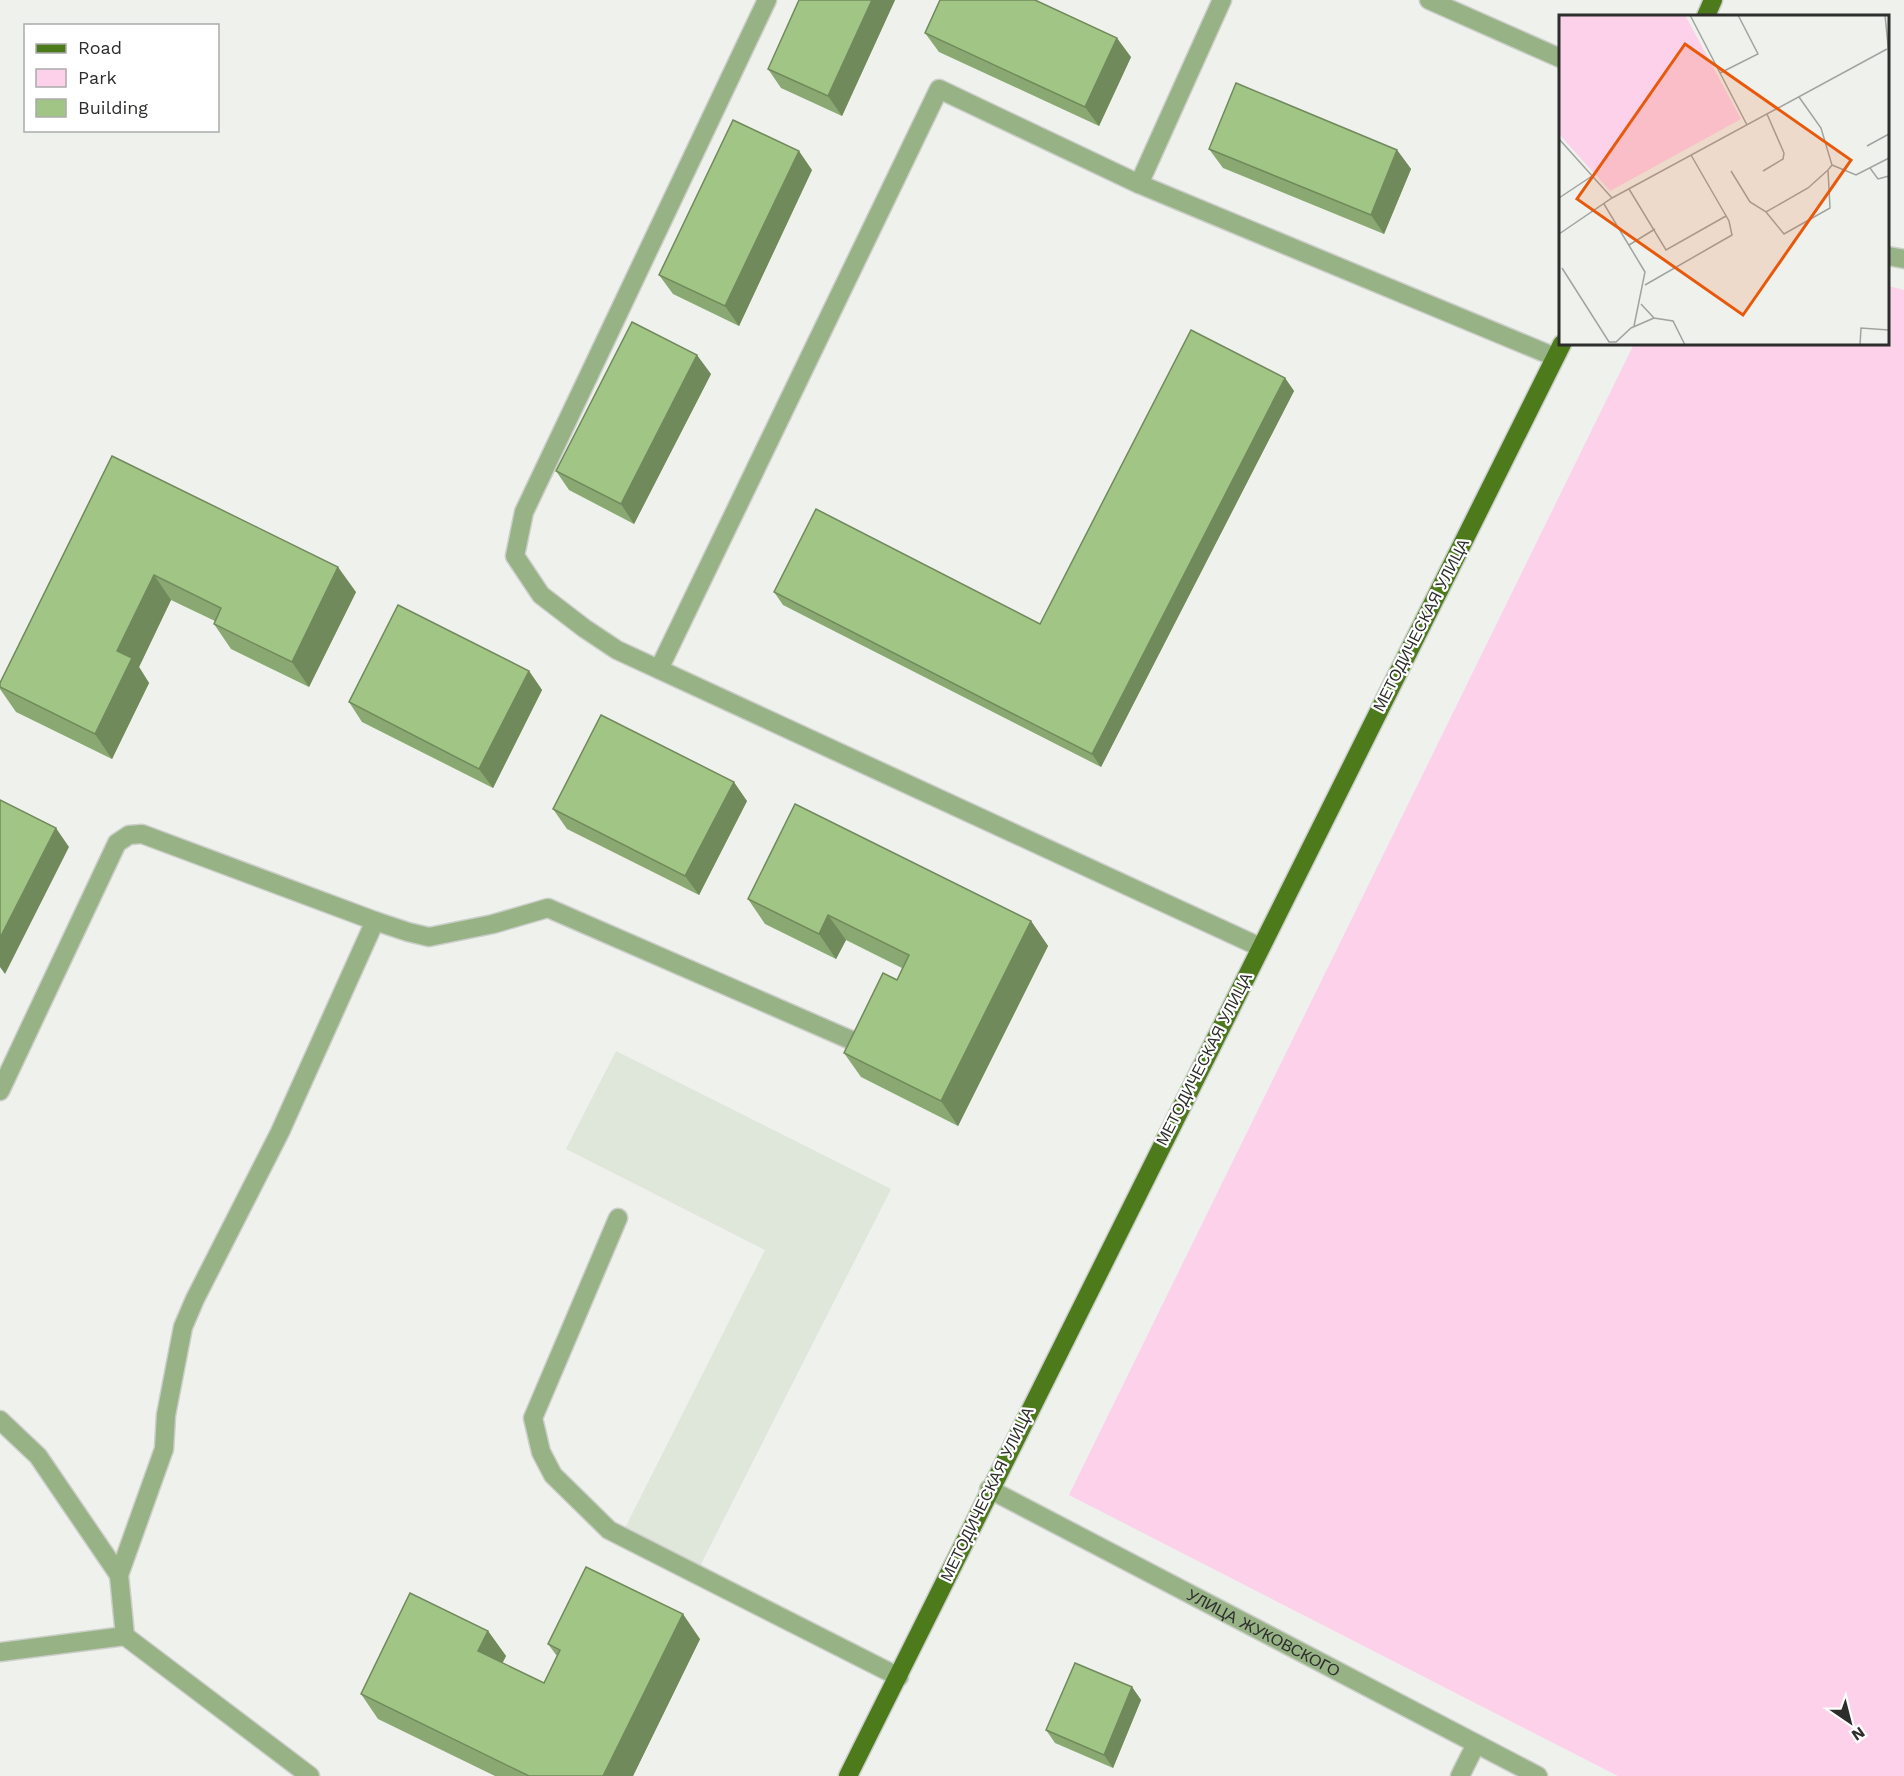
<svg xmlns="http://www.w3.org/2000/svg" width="1904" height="1776" font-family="'Work Sans',sans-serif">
  <rect width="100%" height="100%" fill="#eef1ec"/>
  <!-- built -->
  <path fill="#dfe6da" d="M 616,1051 L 891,1189 L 700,1566 L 625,1528 L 765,1250 L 566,1149 Z"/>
  <!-- green -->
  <path fill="#fcd1e9" d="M 1888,286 L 1904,290 L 1904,1776 L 1618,1776 L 1069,1495 L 1634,344 L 1888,344 Z"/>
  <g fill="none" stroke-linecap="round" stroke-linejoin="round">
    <defs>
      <g id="minor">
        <path d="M 767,0 L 524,512 L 515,556 L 541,595 L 584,628 L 617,650 L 1260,947"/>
        <path d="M 1429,0 L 1560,58"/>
        <path d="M 1139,184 L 1222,0"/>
        <path d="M 1888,256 L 1904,259"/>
        <path d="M 659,669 L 939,89 L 1139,184 L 1555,357"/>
        <path d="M 0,1091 L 117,843 L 129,835 L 142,834 L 375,921"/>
        <path d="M 618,1218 L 533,1418 L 541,1452 L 553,1475 L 609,1530 L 899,1677"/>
        <path d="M 0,1420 L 38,1456 L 119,1575"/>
        <path id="s1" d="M 989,1489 L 1538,1776"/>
        <path d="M 0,1652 L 125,1636"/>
        <path d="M 310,1776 L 125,1636 L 119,1575 L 164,1449 L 166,1415 L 183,1327 L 195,1299 L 280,1132 L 375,921 L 408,932 L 429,937 L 493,924 L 548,908 L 860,1044"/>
        <path d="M 1460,1776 L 1476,1744"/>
      </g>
      <path id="major" d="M 1706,16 L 1713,0
        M 848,1776 L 1562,344"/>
    </defs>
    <!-- minor casing -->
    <use href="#minor" stroke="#cbcec9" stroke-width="21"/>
    <!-- major casing -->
    <use href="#major" stroke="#cbcec9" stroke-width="21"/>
    <!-- minor -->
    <use href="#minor" stroke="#97b284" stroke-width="18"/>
    <!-- major -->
    <use href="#major" stroke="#4d7b1c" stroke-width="18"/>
  </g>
  <!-- wall -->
  <path fill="#8aa972" d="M 799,0 L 895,0 L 842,116 L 781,88 L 768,69 Z
    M 925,33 L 1131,57 L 1099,126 L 939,52 Z
    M 1209,149 L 1397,150 L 1411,169 L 1384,234 L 1223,168 Z
    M 812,170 L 739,326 L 673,294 L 659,275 Z
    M 711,374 L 634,524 L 569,490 L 556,471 Z
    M 1285,378 L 1294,391 L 1101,767 L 783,605 L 774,592 L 1040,624 Z
    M 112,456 L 356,592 L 309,687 L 231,649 L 214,624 L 215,621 L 171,600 L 139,667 L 149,683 L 112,759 L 16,712 L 0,689 L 0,683 Z
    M 529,671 L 542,690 L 493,788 L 362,722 L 349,702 Z
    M 747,801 L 699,895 L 567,829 L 553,809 Z
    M 748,899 L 1031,921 L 1048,946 L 958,1126 L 861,1077 L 844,1053 L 897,980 L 902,968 L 846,940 L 836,959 L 765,924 Z
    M 488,1631 L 506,1656 L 502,1663 L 544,1683 L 557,1656 L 548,1644 L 700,1639 L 633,1776 L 495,1776 L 378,1719 L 361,1694 Z
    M 1132,1687 L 1141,1700 L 1113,1768 L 1055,1743 L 1046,1730 Z"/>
  <!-- shaded-wall -->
  <path fill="#708a5c" d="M 872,0 L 895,0 L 842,116 L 828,96 Z
    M 1117,38 L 1131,57 L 1099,126 L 1085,107 Z
    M 1397,150 L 1411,169 L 1384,234 L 1371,215 Z
    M 799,151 L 812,170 L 739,326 L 725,306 Z
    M 697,355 L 711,374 L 634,524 L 621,504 Z
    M 1285,378 L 1294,391 L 1101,767 L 1092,754 Z
    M 338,567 L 356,592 L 309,687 L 292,662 Z
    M 154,575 L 171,600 L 139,667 L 149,683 L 112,759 L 95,734 L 117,651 Z
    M 529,671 L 542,690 L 493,788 L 479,769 Z
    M 734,782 L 747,801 L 699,895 L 685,876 Z
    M 56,828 L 69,847 L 5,974 L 0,967 L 0,938 Z
    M 828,915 L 846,940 L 836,959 L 819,934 Z
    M 1031,921 L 1048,946 L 958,1126 L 941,1101 Z
    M 683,1614 L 700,1639 L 633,1776 L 603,1776 Z
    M 488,1631 L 506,1656 L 496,1676 L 478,1651 Z
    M 1132,1687 L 1141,1700 L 1113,1768 L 1104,1755 Z"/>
  <!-- building -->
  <path fill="#a0c584" stroke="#708a5c" stroke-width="1.5" d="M 799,0 L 872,0 L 828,96 L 768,69 Z
    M 940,0 L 1035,0 L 1117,38 L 1085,107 L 925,33 Z
    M 1236,83 L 1397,150 L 1371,215 L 1209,149 Z
    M 733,120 L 799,151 L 725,306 L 659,275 Z
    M 632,322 L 697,355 L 621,504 L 556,471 Z
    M 1191,330 L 1285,378 L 1092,754 L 774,592 L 816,509 L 1040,624 Z
    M 112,456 L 338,567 L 292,662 L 214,624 L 221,608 L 154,575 L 117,651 L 132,658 L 95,734 L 0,687 L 0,683 Z
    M 398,605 L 529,671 L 479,769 L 349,702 Z
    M 601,715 L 734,782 L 685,876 L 553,809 Z
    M 0,800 L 56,828 L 0,938 Z
    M 795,804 L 1031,921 L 941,1101 L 844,1053 L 883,973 L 897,980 L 909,955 L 828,915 L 819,934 L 748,899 Z
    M 586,1567 L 683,1614 L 603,1776 L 529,1776 L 361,1694 L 410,1593 L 488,1631 L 478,1651 L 544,1683 L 560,1650 L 548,1644 Z
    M 1075,1663 L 1132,1687 L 1104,1755 L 1046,1730 Z"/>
  <g text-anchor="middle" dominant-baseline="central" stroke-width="4.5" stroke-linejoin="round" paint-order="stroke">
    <!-- street labels -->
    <g font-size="16" fill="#2d2e2c" stroke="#fff">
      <text transform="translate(1421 625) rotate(-63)">МЕТОДИЧЕСКАЯ УЛИЦА</text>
      <text transform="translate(1204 1059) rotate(-63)">МЕТОДИЧЕСКАЯ УЛИЦА</text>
      <text transform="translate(987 1494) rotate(-64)">МЕТОДИЧЕСКАЯ УЛИЦА</text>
      <text stroke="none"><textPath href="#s1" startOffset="310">УЛИЦА ЖУКОВСКОГО</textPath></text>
    </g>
  </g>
  <!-- overview -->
  <g transform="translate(1559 15)">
    <rect width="330" height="330" fill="#eef1ec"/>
    <path d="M 0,0 L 126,0 L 182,104 L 51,176 L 0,119 Z" fill="#fcd1e9"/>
    <path fill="none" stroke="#a1a39f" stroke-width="1.5" d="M 131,0 L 188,110M 326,0 L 330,40M 161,58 L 199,39 L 179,0M 0,124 L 53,183M 308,131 L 330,119M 273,150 L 297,160 L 330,143M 311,153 L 319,164 L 330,161M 172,156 L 191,187 L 207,197 L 249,173 L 269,155 L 273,150 L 262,113 L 240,82M 204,156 L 224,144 L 225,138 L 208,99M 70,174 L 107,235 L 167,201M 0,183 L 33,161M 45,189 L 86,257 L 75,311M 207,197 L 225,219 L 271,193 L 269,155M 0,219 L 53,183 L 328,34M 70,230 L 96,214M 3,253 L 50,327 L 57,327 L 72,313 L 95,303M 86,270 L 173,220 L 170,206 L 132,140M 82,289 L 95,303 L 114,306 L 126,330M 301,330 L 302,313 L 330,315"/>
    <path fill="#e8590c" fill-opacity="0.15" stroke="#e8590c" stroke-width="3" d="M 126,29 L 292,145 L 184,300 L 18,184 Z"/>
    <rect width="330" height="330" fill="none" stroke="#2d2e2c" stroke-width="3"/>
  </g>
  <!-- legend -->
  <rect x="24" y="24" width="195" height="108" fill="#ffffff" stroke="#ababab" stroke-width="1.5"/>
  <rect x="36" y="44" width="30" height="9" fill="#4d7b1c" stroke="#ababab" stroke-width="1.5"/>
  <text x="78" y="54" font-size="18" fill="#2d2e2c">Road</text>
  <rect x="36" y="69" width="30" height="18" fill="#fcd1e9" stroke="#ababab" stroke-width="1.5"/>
  <text x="78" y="84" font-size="18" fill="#2d2e2c">Park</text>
  <rect x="36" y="99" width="30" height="18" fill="#a0c584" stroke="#ababab" stroke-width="1.5"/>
  <text x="78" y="114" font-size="18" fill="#2d2e2c">Building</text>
  <!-- north arrow -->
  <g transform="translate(1850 1722) rotate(145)" stroke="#ffffff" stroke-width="4.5" paint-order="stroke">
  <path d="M0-4.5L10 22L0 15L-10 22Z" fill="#2d2e2c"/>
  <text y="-9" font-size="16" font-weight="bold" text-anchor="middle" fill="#2d2e2c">N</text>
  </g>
</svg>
